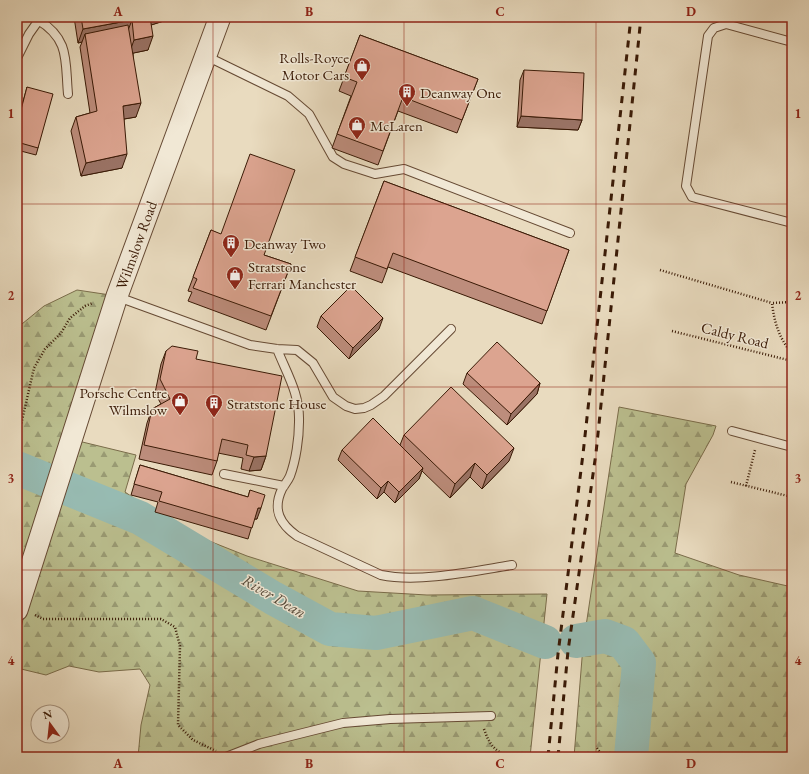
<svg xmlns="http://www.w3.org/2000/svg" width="809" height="774" font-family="'EB Garamond',serif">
  <defs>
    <pattern id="forest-firs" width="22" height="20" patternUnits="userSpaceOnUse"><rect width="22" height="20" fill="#bbbf8f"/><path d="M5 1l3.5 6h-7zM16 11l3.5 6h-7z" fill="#999a73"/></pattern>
  </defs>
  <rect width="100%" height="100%" fill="#e9dbbf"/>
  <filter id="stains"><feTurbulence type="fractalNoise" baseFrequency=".005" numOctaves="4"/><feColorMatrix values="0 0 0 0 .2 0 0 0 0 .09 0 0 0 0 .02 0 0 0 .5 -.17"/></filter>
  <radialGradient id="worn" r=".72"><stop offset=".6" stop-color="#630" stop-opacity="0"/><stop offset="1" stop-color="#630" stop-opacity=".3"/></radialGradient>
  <!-- forest -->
  <path fill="url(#forest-firs)" stroke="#7a6c4a" d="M 77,290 L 117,296 L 70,439 L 136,455 L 125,492 L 179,529 L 247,556 L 358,591 L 427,595 L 547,594 L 530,757 L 138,757 L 141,725 L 150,685 L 140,669 L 99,672 L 69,666 L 46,675 L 17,668 L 17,644 L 26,607 L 17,588 L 17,328 L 44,306 Z
    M 619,407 L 716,426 L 713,435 L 686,484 L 675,553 L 739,575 L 792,587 L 792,757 L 574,757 L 583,646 Z"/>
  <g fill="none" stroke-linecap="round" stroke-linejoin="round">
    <!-- river -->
    <path stroke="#97bbb2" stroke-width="34" d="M 17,468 L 140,518 L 273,598 L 330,629 L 376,633 L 473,613 L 545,642
      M 576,641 L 605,636 L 624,643 L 639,663 L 631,757"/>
    <defs>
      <path id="service" d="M 38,20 C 70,39 65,61 68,94
        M 792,42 L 726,24 L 714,28 L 708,36 L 686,186 L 692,197 L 792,223
        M 206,56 L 288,96 L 309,114 L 333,157 L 344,164 L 375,174 L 404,169 L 570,233
        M 17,58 L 29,34 L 41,17
        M 118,297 L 250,345 L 277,349 L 297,350 L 313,363 L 333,397 L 346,406 L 355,409 L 364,408 L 371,405 L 384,396 L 451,329
        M 277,349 C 287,374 300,394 299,422 C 299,438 296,460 290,476 C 288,481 284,485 282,489 C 272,510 280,524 297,536 L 381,575 C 419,583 474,571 512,565
        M 732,431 L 792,447
        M 224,474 L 284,486
        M 226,757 L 259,744 L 343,723 L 390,719 L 491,716"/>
      <path id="tertiary" d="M 17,610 L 117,296 L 220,17"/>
    </defs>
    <!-- service casing -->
    <use href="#service" stroke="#664a34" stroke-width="10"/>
    <!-- tertiary casing -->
    <use href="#tertiary" stroke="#664a34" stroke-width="23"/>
    <!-- path -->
    <path stroke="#3a1a06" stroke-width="2.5" stroke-dasharray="1 2" stroke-linecap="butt" d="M 660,270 L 772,303
      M 792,302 L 772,303 C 774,321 779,339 792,353
      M 672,331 L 792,361
      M 17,462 L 20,429 L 34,368 L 45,349 L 61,333 L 70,318 L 85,306 L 93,303
      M 731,482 L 792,497
      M 746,486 L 755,450
      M 35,615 L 43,619 L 161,619 L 175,627 L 180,646 L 178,725 L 193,740 L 216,751
      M 484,729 C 489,744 496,754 513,757
      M 597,748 L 603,757"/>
    <!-- service -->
    <use href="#service" stroke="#f1e8d5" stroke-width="8"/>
    <!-- tertiary -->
    <use href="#tertiary" stroke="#f1e8d5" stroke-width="21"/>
    <!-- rail -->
    <path stroke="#3a1a06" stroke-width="3" stroke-dasharray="7 7" stroke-linecap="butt" d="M 548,757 L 558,654 L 583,454 L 631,17
      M 558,757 L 568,651 L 596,453 L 641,17"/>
  </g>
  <!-- wall -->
  <path fill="#bd8d7c" stroke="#3a1a06" d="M 74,17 L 173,17 L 173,18 L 151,25 L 148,50 L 133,53 L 136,117 L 124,119 L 122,168 L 81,176 L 71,131 L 76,117 L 90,113 L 80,47 L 82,42 L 78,43 Z
    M 360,35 L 478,79 L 457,133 L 398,111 L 378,165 L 332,148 L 351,96 L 339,91 Z
    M 524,70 L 582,120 L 578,130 L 517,127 L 520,80 Z
    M 27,87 L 38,148 L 36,155 L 17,150 L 17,123 Z
    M 384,181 L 569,250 L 542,324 L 388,267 L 382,283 L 350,271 Z
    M 211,230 L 264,255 L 291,264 L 266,330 L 188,301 L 192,292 L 188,291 Z
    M 321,316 L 379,329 L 349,359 L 317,327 Z
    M 166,351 L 196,359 L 266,456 L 261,470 L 249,471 L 241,469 L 243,458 L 218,453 L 217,461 L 212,475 L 139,459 L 147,423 L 152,409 L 161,404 L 155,393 L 161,364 Z
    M 467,373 L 540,383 L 537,394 L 507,425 L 463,384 Z
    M 404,435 L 509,461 L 482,489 L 470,477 L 450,498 L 422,471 L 419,479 L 395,503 L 384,492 L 377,499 L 338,460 L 342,450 L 400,445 Z
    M 140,465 L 248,497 L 250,490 L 257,519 L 254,519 L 248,539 L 155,512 L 158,502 L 131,495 Z"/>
  <!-- shaded-wall -->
  <path fill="#9a7365" stroke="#3a1a06" d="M 148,17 L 173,17 L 173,18 L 145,27 Z
    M 132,20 L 127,33 L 85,34 L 82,42 L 78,43 L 83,29 Z
    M 153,36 L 148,50 L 129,54 L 134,40 Z
    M 141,103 L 136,117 L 118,120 L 123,106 Z
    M 521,116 L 582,120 L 578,130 L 517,127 Z
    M 127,154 L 122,168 L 81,176 L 86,163 Z
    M 383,318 L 379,329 L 349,359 L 353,348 Z
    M 540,383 L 537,394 L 507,425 L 511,414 Z
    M 514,448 L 509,461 L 482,489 L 487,475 Z
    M 266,456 L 261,470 L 249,471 L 254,457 Z
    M 475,463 L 470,477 L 450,498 L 455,484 Z
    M 423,468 L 419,479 L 395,503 L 399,492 Z
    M 388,481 L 384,492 L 377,499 L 381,488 Z
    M 258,508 L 261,508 L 257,519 L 254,519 Z"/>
  <!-- building -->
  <path fill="#dca490" stroke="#3a1a06" d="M 81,17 L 150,17 L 153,36 L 134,40 L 132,20 L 83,29 Z
    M 128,25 L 141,103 L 123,106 L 127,154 L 86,163 L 76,117 L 97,111 L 85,34 Z
    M 360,35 L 478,79 L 462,120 L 403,97 L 383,151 L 337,134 L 357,82 L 344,77 Z
    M 524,70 L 584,73 L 582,120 L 521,116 Z
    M 27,87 L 53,94 L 38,148 L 17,142 L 17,125 Z
    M 250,154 L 295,170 L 264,255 L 291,264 L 271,316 L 193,288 L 197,279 L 193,277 L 211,230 L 221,234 Z
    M 384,181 L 569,250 L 547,311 L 393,253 L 387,269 L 355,257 Z
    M 351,286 L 383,318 L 353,348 L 321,316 Z
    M 497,342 L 540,383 L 511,414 L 467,373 Z
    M 172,346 L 198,351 L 196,359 L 282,376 L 266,456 L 254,457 L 246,455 L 248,445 L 222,439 L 217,461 L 144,445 L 152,409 L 170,399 L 160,379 L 166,351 Z
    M 451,387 L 514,448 L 487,475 L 475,463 L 455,484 L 404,435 Z
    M 373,418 L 423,468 L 399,492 L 388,481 L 381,488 L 342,450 Z
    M 140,465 L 248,497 L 250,490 L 265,495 L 261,508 L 258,508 L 252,528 L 159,501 L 162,492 L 134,484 Z"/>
  <!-- grid -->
  <path fill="none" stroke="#8f2418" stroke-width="1" stroke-opacity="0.55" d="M 213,17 L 213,757M 404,17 L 404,757M 596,17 L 596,757M 17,204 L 792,204M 17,387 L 792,387M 17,570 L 792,570"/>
  <!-- icons -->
  <defs>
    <symbol id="shop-pin" viewBox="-11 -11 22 30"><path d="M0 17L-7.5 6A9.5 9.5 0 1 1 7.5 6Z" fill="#8f2418" stroke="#f1e8d5"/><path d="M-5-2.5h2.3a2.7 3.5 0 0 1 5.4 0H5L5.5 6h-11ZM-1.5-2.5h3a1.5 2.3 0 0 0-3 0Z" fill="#fff"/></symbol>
    <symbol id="building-pin" viewBox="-11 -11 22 30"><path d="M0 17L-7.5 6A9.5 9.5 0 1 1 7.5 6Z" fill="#8f2418" stroke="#f1e8d5"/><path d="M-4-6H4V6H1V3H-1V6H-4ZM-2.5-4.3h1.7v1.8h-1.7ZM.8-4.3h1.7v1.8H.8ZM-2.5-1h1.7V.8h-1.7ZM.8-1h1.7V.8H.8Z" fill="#fff"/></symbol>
  </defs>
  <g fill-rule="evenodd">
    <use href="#shop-pin" x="352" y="56" width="20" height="27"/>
    <use href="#building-pin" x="397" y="82" width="20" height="27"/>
    <use href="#shop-pin" x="347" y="115" width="20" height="27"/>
    <use href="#building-pin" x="221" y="233" width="20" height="27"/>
    <use href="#shop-pin" x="225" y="265" width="20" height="27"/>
    <use href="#shop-pin" x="170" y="391" width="20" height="27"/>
    <use href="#building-pin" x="204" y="393" width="20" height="27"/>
  </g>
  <g text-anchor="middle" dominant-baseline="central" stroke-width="3" stroke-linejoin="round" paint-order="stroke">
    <!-- poi labels -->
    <g font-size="15" fill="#3a1a06" stroke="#f1e8d5" text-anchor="start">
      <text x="349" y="57" text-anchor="end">Rolls-Royce<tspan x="349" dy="17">Motor Cars</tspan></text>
      <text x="420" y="92">Deanway One</text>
      <text x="370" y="125">McLaren</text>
      <text x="244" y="243">Deanway Two</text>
      <text x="248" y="266">Stratstone<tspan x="248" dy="17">Ferrari Manchester</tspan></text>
      <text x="167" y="392" text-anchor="end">Porsche Centre<tspan x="167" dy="17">Wilmslow</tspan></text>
      <text x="227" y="403">Stratstone House</text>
    </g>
    <!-- street labels -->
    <g font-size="15" fill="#3a1a06" stroke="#f1e8d5">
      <text transform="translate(136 245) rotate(-70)">Wilmslow Road</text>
      <text transform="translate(735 335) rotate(14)">Caldy Road</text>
    </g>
    <!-- water labels -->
    <g font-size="16" font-style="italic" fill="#564a3a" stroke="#f1e8d5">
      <text transform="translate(274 596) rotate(30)">River Dean</text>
    </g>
  </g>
  <!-- margin -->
  <rect width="809" height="774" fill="none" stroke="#e9dbbf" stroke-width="44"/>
  <!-- north arrow -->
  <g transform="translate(50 724) rotate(345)"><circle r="19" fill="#f1e8d5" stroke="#a89682"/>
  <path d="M0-3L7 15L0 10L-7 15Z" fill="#8f2418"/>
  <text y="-6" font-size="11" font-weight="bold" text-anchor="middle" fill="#3a1a06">N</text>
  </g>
  <rect x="22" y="22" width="765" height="730" fill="none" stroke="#8f2418" stroke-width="1.5"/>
  <g font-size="13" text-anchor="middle" font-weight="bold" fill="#8f2418">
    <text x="118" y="16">A</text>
    <text x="309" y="16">B</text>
    <text x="500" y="16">C</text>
    <text x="691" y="16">D</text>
    <text x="11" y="118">1</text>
    <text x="798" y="118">1</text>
    <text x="11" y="300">2</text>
    <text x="798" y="300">2</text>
    <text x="11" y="483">3</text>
    <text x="798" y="483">3</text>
    <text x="11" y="665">4</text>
    <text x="798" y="665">4</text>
    <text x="118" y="768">A</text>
    <text x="309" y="768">B</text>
    <text x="500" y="768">C</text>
    <text x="691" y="768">D</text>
  </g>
  <rect width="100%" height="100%" filter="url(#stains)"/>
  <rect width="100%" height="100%" fill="url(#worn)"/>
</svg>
